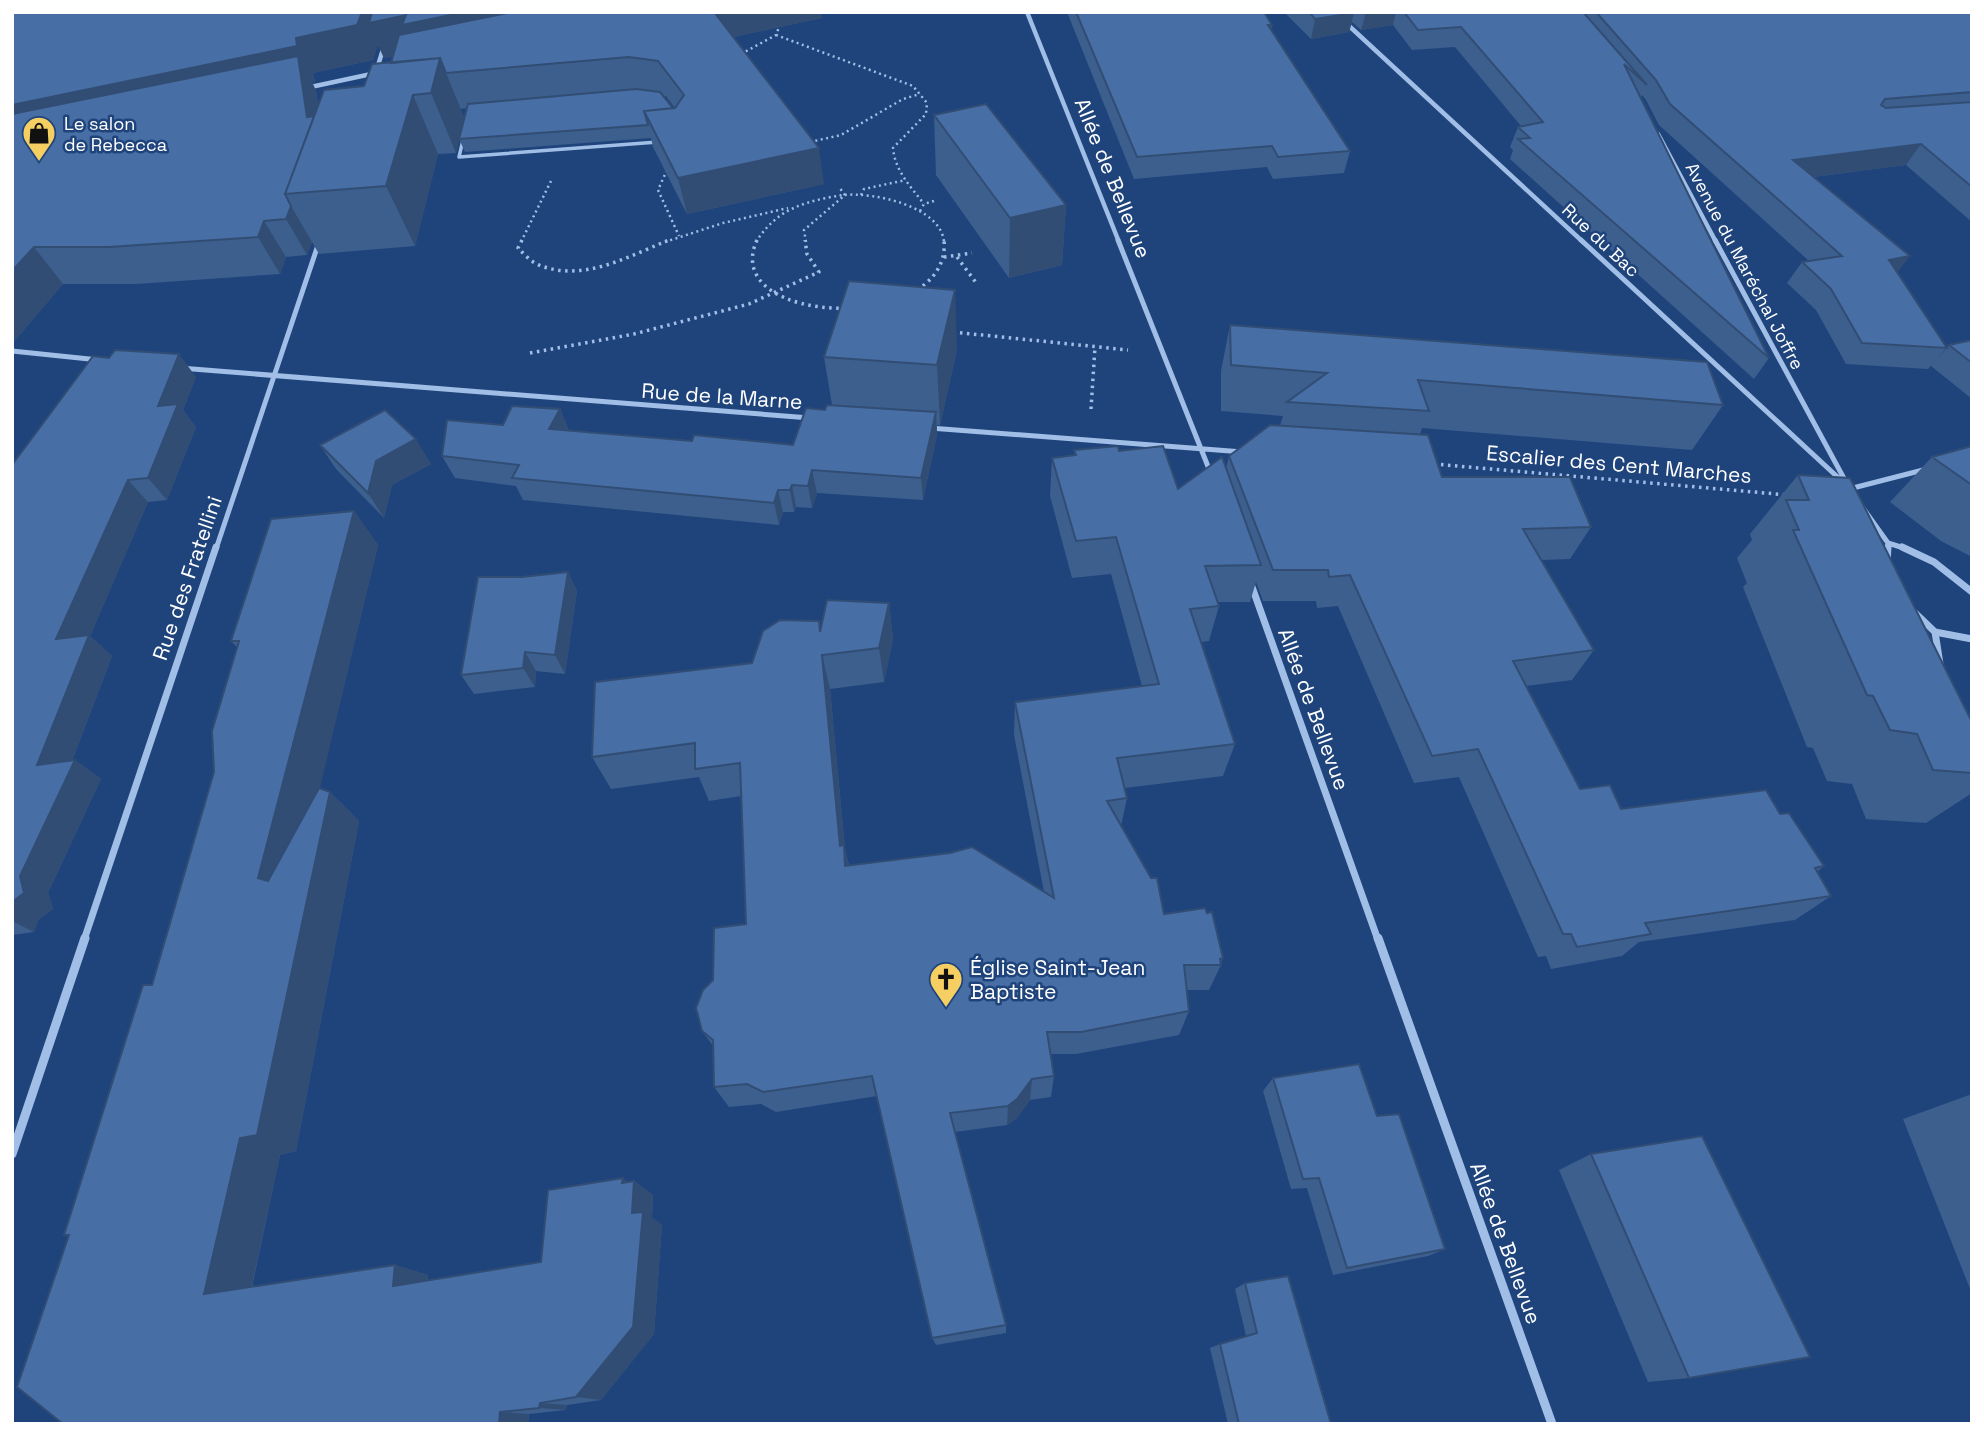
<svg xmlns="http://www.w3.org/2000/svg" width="1984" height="1436" font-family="'Space Grotesk',sans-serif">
  <rect width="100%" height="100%" fill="#1f447c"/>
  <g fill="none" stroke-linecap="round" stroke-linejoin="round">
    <!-- path-far1 -->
    <path stroke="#a1bee7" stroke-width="2.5" stroke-dasharray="2 3.5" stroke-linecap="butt" d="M 776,35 L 913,86 L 927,103 L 926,114 L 893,148 C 895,171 911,187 924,204
      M 741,54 L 776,35 L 781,22
      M 810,142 L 841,135 L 903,99 L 920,94
      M 667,170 L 658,190 L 679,236
      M 861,195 L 864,189 L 906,180
      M 920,211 L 924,204 L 937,200
      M 521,242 L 551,181
      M 665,242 L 723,223 L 788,208
      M 756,242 C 766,226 779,214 796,207 C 810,201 828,197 844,195 C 873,192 941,206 944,242
      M 806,242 L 804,230 L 845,195 L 839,187"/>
    <!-- path -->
    <path stroke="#a1bee7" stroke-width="3.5" stroke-dasharray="2.5 4.5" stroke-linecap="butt" d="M 522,240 L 518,248 C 524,254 531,262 539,265 C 583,283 629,256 669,240
      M 757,240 C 717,327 953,335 944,240
      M 944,257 L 972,253
      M 957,257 L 977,284
      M 953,332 L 1128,350
      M 530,353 L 634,334 L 749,304 L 819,272 L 807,254 L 805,240
      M 1091,409 L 1095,347
      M 1434,464 L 1788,495"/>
    <!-- service -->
    <path stroke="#a1bee7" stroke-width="3.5" d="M 463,140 L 459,157 L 658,142"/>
    <!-- minor-far3 -->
    <path stroke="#a1bee7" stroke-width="4.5" d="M 1027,12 L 1119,242
      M 1334,12 L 1583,242
      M 376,72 L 384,46
      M 306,88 L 376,73
      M 1658,134 L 1716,242"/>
    <!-- minor-far2 -->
    <path stroke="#a1bee7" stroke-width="5" d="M 1118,240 L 1211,474
      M 1581,240 L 1844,483
      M 1715,240 L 1847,484
      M 12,351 L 99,360
      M 180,368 L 810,418
      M 930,428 L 1243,452
      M 1849,489 L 1927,469
      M 1863,508 L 1888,543
      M 216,549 L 319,242
      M 1888,549 L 1888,543 L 1907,549"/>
    <!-- minor-far1 -->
    <path stroke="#a1bee7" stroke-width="7" d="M 1902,547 L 1934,562 L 1972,592
      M 1887,563 L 1888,547
      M 1251,584 L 1378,940
      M 1912,610 L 1935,632 L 1972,639
      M 1935,632 L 1940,664
      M 84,940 L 216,547"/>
    <!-- minor -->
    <path stroke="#a1bee7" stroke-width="9" d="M 1378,938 L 1552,1424
      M 12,1154 L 85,938"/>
  </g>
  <!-- wall -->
  <path fill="#3d5f8e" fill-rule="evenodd" d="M 12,12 L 822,12 L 822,18 L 733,37 L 824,184 L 687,214 L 653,147 L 651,138 L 465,152 L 459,139 L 467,108 L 460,109 L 464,117 L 456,153 L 438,154 L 415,246 L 319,254 L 312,242 L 307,255 L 286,257 L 280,274 L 136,284 L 63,284 L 12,344 ZM 378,45 L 384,58 L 393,56 L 391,62 L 364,86 L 318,105 L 316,91 L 312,82 L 315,82 L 313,73 L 373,60 ZM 663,96 L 666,96 L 675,108 L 673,108 Z
    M 1067,12 L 1264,12 L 1272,25 L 1271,29 L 1350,151 L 1344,173 L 1273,179 L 1267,167 L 1134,179 Z
    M 1284,12 L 1972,12 L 1972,222 L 1906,165 L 1813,177 L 1898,273 L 1947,348 L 1928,369 L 1846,364 L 1816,310 L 1787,283 L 1802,262 L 1809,261 L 1659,125 L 1646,100 L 1642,95 L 1641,98 L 1769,358 L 1754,379 L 1510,159 L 1513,150 L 1510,147 L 1518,127 L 1521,126 L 1455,47 L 1412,50 L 1393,25 L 1361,30 L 1352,22 L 1349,32 L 1311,39 Z
    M 934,115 L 1066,205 L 1062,265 L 1009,278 L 936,175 Z
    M 1230,325 L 1723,405 L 1692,450 L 1422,428 L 1420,434 L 1442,477 L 1591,527 L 1570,559 L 1541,560 L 1594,650 L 1572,680 L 1526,686 L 1580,789 L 1621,809 L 1780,814 L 1824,866 L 1817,872 L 1831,896 L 1795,920 L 1639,942 L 1622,956 L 1551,969 L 1546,956 L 1538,957 L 1459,777 L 1414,783 L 1338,606 L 1317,608 L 1316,601 L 1263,601 L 1256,582 L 1250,602 L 1217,602 L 1219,606 L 1209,641 L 1201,642 L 1235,744 L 1223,776 L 1125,788 L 1127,798 L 1121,826 L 1164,914 L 1223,958 L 1221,963 L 1221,965 L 1209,990 L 1187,990 L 1189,1011 L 1179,1035 L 1076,1054 L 1051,1054 L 1054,1076 L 1051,1097 L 1030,1100 L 1016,1119 L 1007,1125 L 955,1132 L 1006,1325 L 1006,1333 L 936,1345 L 932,1338 L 877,1096 L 776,1112 L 761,1104 L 729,1107 L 714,1087 L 714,1047 L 702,1031 L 713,980 L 746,924 L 741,796 L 709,801 L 699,777 L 611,789 L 592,757 L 752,663 L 819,621 L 821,629 L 889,603 L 893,639 L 884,682 L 830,689 L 845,849 L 849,865 L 1044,892 L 1014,735 L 1015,702 L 1142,686 L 1111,574 L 1072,578 L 1050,496 L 1052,458 L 1074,456 L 1074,450 L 1119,451 L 1178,489 L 1226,469 L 1229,456 L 1280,426 L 1283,416 L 1221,411 L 1221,371 Z
    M 1972,340 L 1972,399 L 1931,366 L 1949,345 Z
    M 957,350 L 940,425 L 937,425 L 937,435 L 923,500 L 817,493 L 812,508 L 796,507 L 794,512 L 783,512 L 779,525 L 523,500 L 516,486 L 455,478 L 442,456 L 503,425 L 560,409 L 569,431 L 692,441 L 793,445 L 825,410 L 832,405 L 824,357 Z
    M 196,377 L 183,410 L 196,427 L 167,500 L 148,502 L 90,636 L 112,656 L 72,761 L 75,760 L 101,779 L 48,893 L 53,909 L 38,920 L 34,932 L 12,935 L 12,465 Z
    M 320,445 L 431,464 L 392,485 L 384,518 L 336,469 Z
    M 1972,446 L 1972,557 L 1941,541 L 1890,502 L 1932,457 Z
    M 1798,475 L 1972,722 L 1972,793 L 1926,823 L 1866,819 L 1852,784 L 1827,781 L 1813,748 L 1807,747 L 1743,587 L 1747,583 L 1737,558 L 1752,540 L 1750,534 Z
    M 354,511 L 378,545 L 319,789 L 330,792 L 359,821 L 296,1151 L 280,1155 L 252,1287 L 395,1265 L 428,1275 L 428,1280 L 541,1262 L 628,1182 L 634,1181 L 653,1195 L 652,1218 L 662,1225 L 654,1334 L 601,1400 L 567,1405 L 566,1410 L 529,1414 L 528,1424 L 64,1235 L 152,985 L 214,772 L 237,647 L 231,641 Z
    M 568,572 L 577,591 L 565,674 L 536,671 L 535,687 L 474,694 L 461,675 L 522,577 Z
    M 1273,1078 L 1377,1116 L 1445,1249 L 1428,1256 L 1333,1275 L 1307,1188 L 1291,1189 L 1263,1091 Z
    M 1972,1094 L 1972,1294 L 1903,1119 Z
    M 1591,1154 L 1689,1378 L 1648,1382 L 1559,1170 Z
    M 1245,1283 L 1331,1424 L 1228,1424 L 1210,1348 L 1220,1344 L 1246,1336 L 1235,1289 Z"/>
  <!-- shaded-wall -->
  <path fill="#324d74" d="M 362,12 L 391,12 L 406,15 L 465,12 L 642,12 L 413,51 L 384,58 L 378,45 L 373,60 L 313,73 L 315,82 L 312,82 L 316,91 L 321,124 L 307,117 L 12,146 L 12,105 L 296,38 Z
    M 711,12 L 822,12 L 822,18 L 716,41 Z
    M 1366,12 L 1396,12 L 1393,25 L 1361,30 Z
    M 1354,13 L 1349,32 L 1311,39 L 1315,19 Z
    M 440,58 L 464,117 L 456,153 L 431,93 Z
    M 413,95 L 438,154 L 415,246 L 386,186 Z
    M 1921,144 L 1906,165 L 1780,181 L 1793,160 Z
    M 819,148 L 824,184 L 687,214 L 678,178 Z
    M 1066,205 L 1062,265 L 1009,278 L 1010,218 Z
    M 291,206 L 312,242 L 307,255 L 286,219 Z
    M 264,221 L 286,257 L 280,274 L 258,237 Z
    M 34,247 L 63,284 L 12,344 L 12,271 Z
    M 1910,256 L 1894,277 L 1889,260 Z
    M 955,290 L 957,350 L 940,425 L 937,365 Z
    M 179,354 L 196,377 L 183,410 L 196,427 L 167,500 L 148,478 L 158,406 Z
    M 560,409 L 569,432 L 549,429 Z
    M 936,412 L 937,435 L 923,500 L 921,478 Z
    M 416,439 L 431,464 L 392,485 L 384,518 L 368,493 L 376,461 Z
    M 812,470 L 817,493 L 812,508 L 808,486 Z
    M 128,480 L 148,502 L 90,636 L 112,656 L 63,784 L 37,765 L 56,639 Z
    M 792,485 L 796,507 L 794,512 L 790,490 Z
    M 778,490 L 783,512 L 779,525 L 774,503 Z
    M 354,511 L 378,545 L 292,904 L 258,878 Z
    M 568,572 L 577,591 L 565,674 L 555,655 Z
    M 889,603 L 893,639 L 884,682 L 879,648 Z
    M 525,652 L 536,671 L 535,687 L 523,668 Z
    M 822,655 L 830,689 L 845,849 L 851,875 L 852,894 L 840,846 Z
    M 75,760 L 101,779 L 48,893 L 53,909 L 38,920 L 34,932 L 12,921 L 12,902 L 20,876 Z
    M 330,792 L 359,821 L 296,1151 L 280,1155 L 248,1303 L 204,1294 L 240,1138 Z
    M 1032,1079 L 1030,1100 L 1016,1119 L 1007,1125 L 1008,1106 Z
    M 623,1178 L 634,1186 L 634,1181 L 653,1195 L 652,1218 L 662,1225 L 654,1334 L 601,1400 L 576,1397 L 632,1213 L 622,1183 Z
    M 395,1265 L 428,1275 L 426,1295 L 393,1286 Z
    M 540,1403 L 567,1405 L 566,1410 L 539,1408 Z
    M 500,1412 L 529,1414 L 528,1424 L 499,1424 Z"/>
  <!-- building -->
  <path fill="#476ea5" stroke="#324d74" stroke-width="2" d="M 12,12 L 362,12 L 357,25 L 296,38 L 297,46 L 12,105 Z
    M 372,12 L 465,12 L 402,25 L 406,15 L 369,23 Z
    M 512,12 L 714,12 L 819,148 L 678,178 L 644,111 L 675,108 L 684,95 L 658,61 L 629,57 L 446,73 L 440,58 L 391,63 L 399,35 Z
    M 1076,12 L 1264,12 L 1272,25 L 1268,25 L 1350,151 L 1278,157 L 1272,146 L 1137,157 Z
    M 1309,12 L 1354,12 L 1354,13 L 1315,19 Z
    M 1404,12 L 1583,12 L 1647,85 L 1624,64 L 1769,358 L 1518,139 L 1530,138 L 1518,127 L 1543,122 L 1461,27 L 1418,30 Z
    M 1596,12 L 1972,12 L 1972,92 L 1885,99 L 1881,105 L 1886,108 L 1972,102 L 1972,187 L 1921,144 L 1793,160 L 1910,256 L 1889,260 L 1947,348 L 1862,343 L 1831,289 L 1802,262 L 1842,256 L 1670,104 L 1656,80 Z
    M 298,56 L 307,117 L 314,116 L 285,194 L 291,206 L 286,219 L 264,221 L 258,237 L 109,247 L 34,247 L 12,271 L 12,114 Z
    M 440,58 L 431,93 L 413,95 L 386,186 L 285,194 L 324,90 L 364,86 L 372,64 Z
    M 636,89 L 660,92 L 673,108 L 644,111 L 648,125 L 459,139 L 468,104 Z
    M 986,104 L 1066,205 L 1010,218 L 934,115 Z
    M 849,281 L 955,290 L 937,365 L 824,357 Z
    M 1230,325 L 1707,362 L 1723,405 L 1418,380 L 1429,411 L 1287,402 L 1327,373 L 1231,365 Z
    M 1972,340 L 1972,363 L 1949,345 Z
    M 115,350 L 179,354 L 158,406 L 178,404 L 148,478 L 128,480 L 56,639 L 89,635 L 37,765 L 75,760 L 20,876 L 24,893 L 12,902 L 12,465 L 93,356 L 109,358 Z
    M 827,405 L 936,412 L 921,478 L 812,470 L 808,486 L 792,485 L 790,490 L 778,490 L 774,503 L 512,478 L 519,465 L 442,456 L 447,420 L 503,425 L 512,406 L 560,409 L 549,429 L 692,441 L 694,435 L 793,445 L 806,408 L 825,410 Z
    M 385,410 L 416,439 L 376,461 L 368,493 L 320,445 Z
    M 1270,425 L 1428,435 L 1442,477 L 1570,477 L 1591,527 L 1523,529 L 1594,650 L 1513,661 L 1580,789 L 1610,785 L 1621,809 L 1766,790 L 1780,814 L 1789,813 L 1824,866 L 1815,868 L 1831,896 L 1645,923 L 1651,934 L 1577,947 L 1571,934 L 1563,934 L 1478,749 L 1432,756 L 1350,575 L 1329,577 L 1328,570 L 1273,570 L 1229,456 Z
    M 1118,446 L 1119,451 L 1163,446 L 1178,489 L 1222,457 L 1261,565 L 1205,566 L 1219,606 L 1190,609 L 1235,744 L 1117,758 L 1127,798 L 1107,801 L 1151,878 L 1157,878 L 1164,914 L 1205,908 L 1207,913 L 1212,912 L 1223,958 L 1220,959 L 1221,965 L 1184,965 L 1189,1011 L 1081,1032 L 1047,1032 L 1054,1076 L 1032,1079 L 1017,1099 L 1008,1106 L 950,1113 L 1006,1325 L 932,1338 L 872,1076 L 763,1092 L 747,1084 L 714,1087 L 713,1040 L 702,1031 L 696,1008 L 703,990 L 713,980 L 714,928 L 746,924 L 740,763 L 695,769 L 695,743 L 592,757 L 595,682 L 752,663 L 763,631 L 780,620 L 819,621 L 820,632 L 827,600 L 889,603 L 879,648 L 822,655 L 840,846 L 844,845 L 845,866 L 950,853 L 972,847 L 1054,898 L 1015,702 L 1159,684 L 1116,537 L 1076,541 L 1052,458 L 1076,455 L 1074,450 Z
    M 1972,446 L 1972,485 L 1932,457 Z
    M 1798,475 L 1850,478 L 1972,722 L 1972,773 L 1933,770 L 1917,734 L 1890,730 L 1873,696 L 1867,695 L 1793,530 L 1799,530 L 1786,500 L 1809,500 Z
    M 354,511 L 258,878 L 268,881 L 319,788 L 330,792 L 257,1135 L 240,1138 L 204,1294 L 395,1265 L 393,1286 L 541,1262 L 548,1190 L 623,1178 L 622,1183 L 634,1181 L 632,1213 L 643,1212 L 633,1327 L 576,1397 L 540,1403 L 539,1408 L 500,1412 L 499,1424 L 63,1424 L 17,1387 L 69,1235 L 64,1235 L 143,985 L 152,985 L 214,772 L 212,731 L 239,641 L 231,641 L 271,519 Z
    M 568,572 L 555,655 L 525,652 L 523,668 L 461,675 L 478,577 L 522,577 Z
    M 1359,1064 L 1377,1116 L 1399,1114 L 1445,1249 L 1347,1268 L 1319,1178 L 1303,1179 L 1273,1078 Z
    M 1702,1136 L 1810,1357 L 1689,1378 L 1591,1154 Z
    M 1288,1276 L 1331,1424 L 1239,1424 L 1220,1344 L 1257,1333 L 1245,1283 Z"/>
  <!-- icons -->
  <defs>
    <symbol id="shop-pin" viewBox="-11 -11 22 30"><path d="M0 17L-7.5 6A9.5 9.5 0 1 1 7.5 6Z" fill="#f5cf61" stroke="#1f447c"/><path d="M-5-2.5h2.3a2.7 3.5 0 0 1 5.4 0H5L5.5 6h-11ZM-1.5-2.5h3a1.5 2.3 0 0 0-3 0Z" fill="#111"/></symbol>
    <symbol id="church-pin" viewBox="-11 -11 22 30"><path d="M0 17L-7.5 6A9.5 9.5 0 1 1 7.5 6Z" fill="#f5cf61" stroke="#1f447c"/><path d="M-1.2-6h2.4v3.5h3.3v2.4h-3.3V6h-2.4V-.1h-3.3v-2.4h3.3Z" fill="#111"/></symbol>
  </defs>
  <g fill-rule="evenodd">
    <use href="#shop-pin" x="20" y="114" width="38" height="52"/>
    <use href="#church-pin" x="927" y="960" width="38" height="52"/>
  </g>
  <g text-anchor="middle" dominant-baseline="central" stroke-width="5" stroke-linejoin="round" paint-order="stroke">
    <!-- far-poi labels -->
    <g font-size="18" fill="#fff" stroke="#1f447c" text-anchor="start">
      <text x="64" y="123">Le salon<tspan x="64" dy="21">de Rebecca</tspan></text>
    </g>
    <!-- far-street labels -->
    <g font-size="18" fill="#fff" stroke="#1f447c">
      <text transform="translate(1601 240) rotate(43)">Rue du Bac</text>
      <text transform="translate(1745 266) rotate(62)">Avenue du Maréchal Joffre</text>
    </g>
    <!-- street labels -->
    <g font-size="21" fill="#fff" stroke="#1f447c">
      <text transform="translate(1113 178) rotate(68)">Allée de Bellevue</text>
      <text transform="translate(722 396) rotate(4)">Rue de la Marne</text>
      <text transform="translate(1619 464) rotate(5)">Escalier des Cent Marches</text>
      <text transform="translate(187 578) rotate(-71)">Rue des Fratellini</text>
      <text transform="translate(1314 709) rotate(70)">Allée de Bellevue</text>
      <text transform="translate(1506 1243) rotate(70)">Allée de Bellevue</text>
    </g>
    <!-- poi labels -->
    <g font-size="21" fill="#fff" stroke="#1f447c" text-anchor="start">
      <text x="970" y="967">Église Saint-Jean<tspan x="970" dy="24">Baptiste</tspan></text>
    </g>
  </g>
  <!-- border -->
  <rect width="1984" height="1436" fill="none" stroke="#ffffff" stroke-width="28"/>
</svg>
